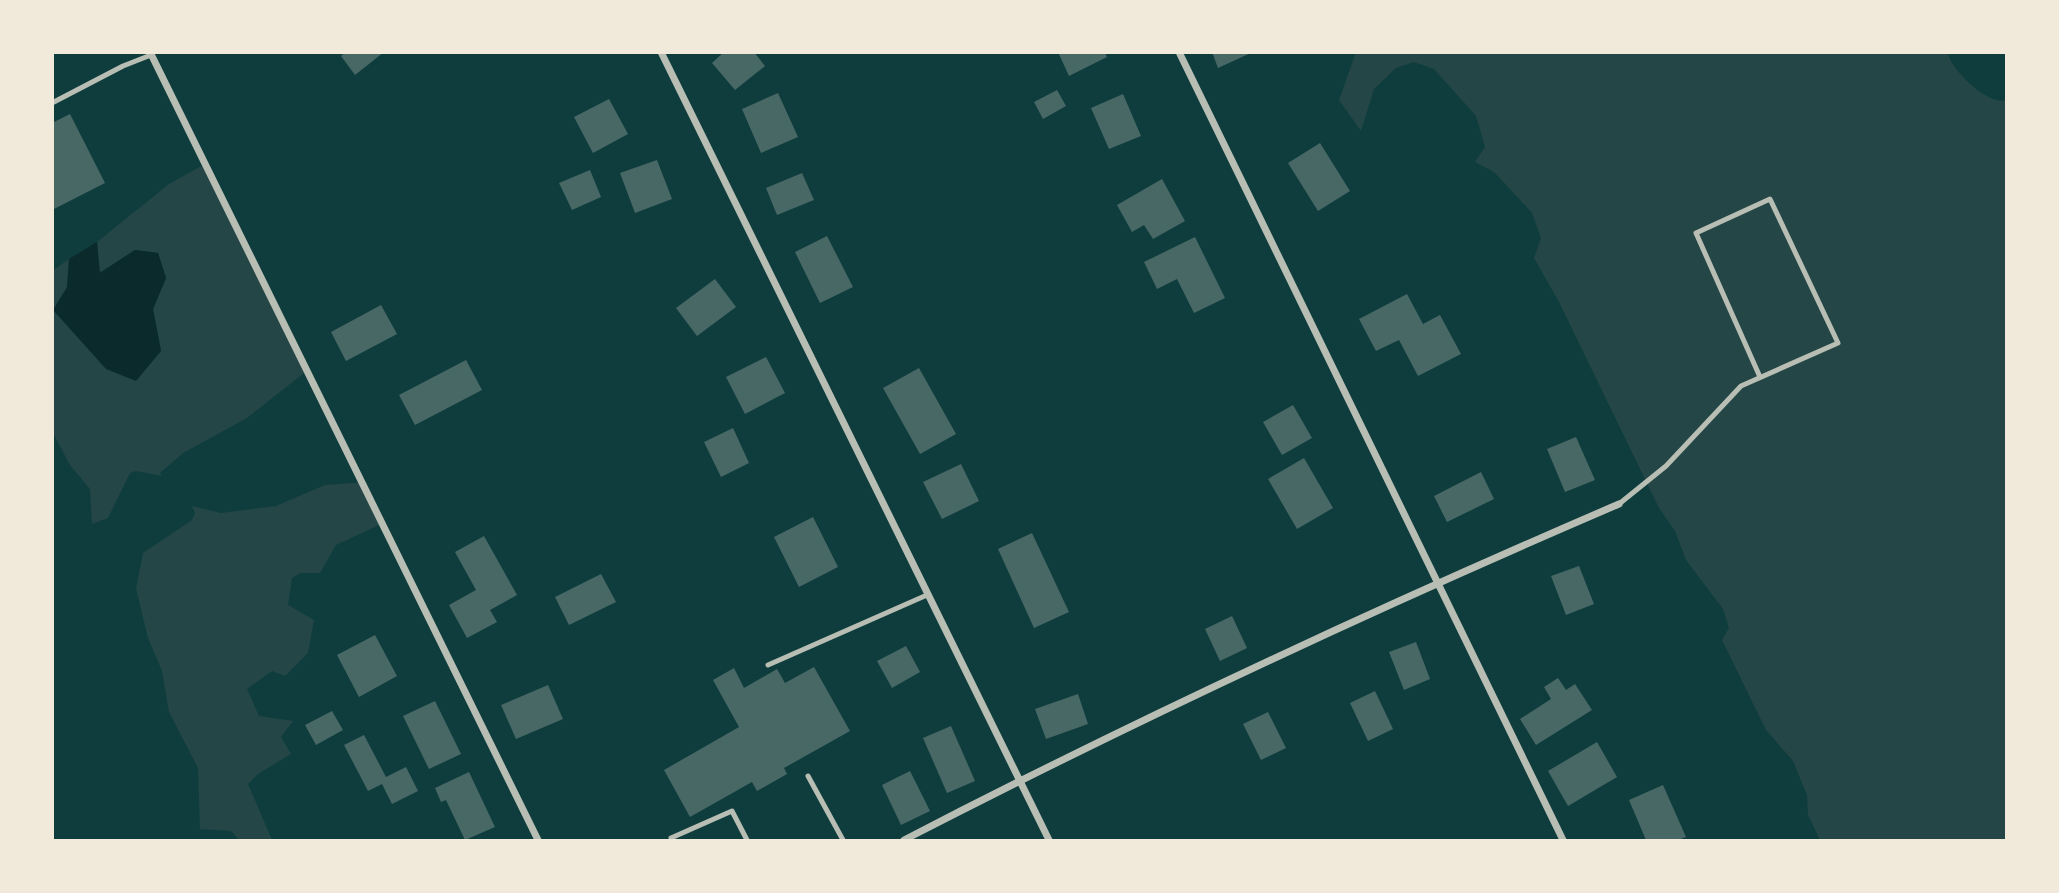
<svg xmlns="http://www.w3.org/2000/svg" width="2059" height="893" font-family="Ubuntu,sans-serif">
  <rect width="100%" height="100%" fill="#0f3d3e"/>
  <!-- green -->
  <path fill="#244646" d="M 1356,52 L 1948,53 C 1950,69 1988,106 2006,100 L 2006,840 L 1820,840 L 1808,815 L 1807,795 L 1793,761 L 1766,730 L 1722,640 L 1729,628 L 1723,609 L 1686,560 L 1675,531 L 1659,508 L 1559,302 L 1534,258 L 1541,238 L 1532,213 L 1494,172 L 1475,162 L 1485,147 L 1476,116 L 1434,69 L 1414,62 L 1396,68 L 1374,89 L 1361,131 L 1339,100 Z
    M 205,164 L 211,168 L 309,369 L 247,418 L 183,453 L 160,473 L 162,476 L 136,471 L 130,473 L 108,518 L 92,524 L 90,489 L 70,465 L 53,433 L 52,271 L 69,259 L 67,287 L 161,351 L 153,309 L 166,278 L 158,253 L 135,250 L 99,273 L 97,242 L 169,184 Z
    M 366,482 L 383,518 L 383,523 L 336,545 L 320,573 L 301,573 L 292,578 L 288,605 L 314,620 L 308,653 L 285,676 L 272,671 L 247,689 L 259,716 L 293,721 L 281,737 L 291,754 L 258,774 L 248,784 L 272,840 L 239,840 L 231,831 L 200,829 L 198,768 L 169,712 L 162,671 L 148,638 L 136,589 L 143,553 L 192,520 L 195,513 L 192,506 L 221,513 L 276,506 L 325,485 Z"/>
  <!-- water -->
  <path fill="#0a2a2b" d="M 97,242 L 100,273 L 135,250 L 158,253 L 166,278 L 153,309 L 161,351 L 136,381 L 106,369 L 53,310 L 67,287 L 69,259 Z"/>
  <!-- building -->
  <path fill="#486865" d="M 346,52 L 384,52 L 355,75 L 341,56 Z
    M 724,52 L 754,52 L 765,66 L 735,90 L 712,63 Z
    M 1058,52 L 1105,52 L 1107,57 L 1069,76 Z
    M 1212,52 L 1253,52 L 1218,68 Z
    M 1057,90 L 1066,106 L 1043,119 L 1034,102 Z
    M 778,93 L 798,137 L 761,153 L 742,109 Z
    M 1123,94 L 1141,136 L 1109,149 L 1091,108 Z
    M 609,99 L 628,134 L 593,153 L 574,117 Z
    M 70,114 L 105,183 L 52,210 L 52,123 Z
    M 1320,143 L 1350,191 L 1318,211 L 1288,163 Z
    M 657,160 L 672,199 L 635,213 L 620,173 Z
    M 590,170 L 601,197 L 572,210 L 559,183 Z
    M 802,173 L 814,200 L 777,215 L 766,188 Z
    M 1162,179 L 1185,221 L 1153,239 L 1144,225 L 1132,232 L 1117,205 Z
    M 827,236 L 853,287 L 820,303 L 795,252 Z
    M 1195,237 L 1225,298 L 1194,313 L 1177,279 L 1157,289 L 1144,262 Z
    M 715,279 L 736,307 L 697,336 L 676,308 Z
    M 1407,294 L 1423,324 L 1440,315 L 1461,354 L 1418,376 L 1399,340 L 1376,351 L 1359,319 Z
    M 381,305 L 397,334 L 346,361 L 331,332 Z
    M 766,357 L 785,393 L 745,414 L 726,377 Z
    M 466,360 L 482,390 L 415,425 L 399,395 Z
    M 919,368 L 956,434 L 920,454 L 883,388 Z
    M 1293,405 L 1312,438 L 1282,455 L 1263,422 Z
    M 733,428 L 749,463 L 721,477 L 704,442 Z
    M 1576,437 L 1595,480 L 1565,492 L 1547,449 Z
    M 1304,458 L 1333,508 L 1297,529 L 1268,479 Z
    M 961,464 L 979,501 L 942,519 L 923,482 Z
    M 1481,472 L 1494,499 L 1447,522 L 1434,496 Z
    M 813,517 L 838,567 L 799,587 L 774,537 Z
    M 1032,533 L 1069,612 L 1034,628 L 998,549 Z
    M 484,536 L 517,595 L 490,610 L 497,622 L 467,638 L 449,605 L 476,590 L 455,552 Z
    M 1579,566 L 1594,604 L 1566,615 L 1551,576 Z
    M 601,574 L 616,602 L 569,625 L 555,597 Z
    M 1232,616 L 1247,648 L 1220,661 L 1205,629 Z
    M 375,635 L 397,676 L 359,697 L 337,655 Z
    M 1416,642 L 1430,679 L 1404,690 L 1389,652 Z
    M 906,646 L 920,672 L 892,688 L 877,661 Z
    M 814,667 L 850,731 L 784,768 L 787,774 L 757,791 L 752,782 L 690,817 L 664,770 L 739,727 L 713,680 L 734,668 L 744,688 L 777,669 L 785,683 Z
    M 1558,678 L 1566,690 L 1575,684 L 1592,710 L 1536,745 L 1520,719 L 1551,699 L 1544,687 Z
    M 548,685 L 563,719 L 516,739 L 501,705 Z
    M 1375,691 L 1393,729 L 1368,741 L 1350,703 Z
    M 1078,694 L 1088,724 L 1046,739 L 1035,709 Z
    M 435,701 L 461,754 L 429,769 L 403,716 Z
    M 332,711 L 343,730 L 316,745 L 305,725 Z
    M 1268,712 L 1286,748 L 1261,760 L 1243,724 Z
    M 951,726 L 975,781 L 947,793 L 923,738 Z
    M 364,735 L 386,777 L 406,767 L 418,791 L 392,804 L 382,784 L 368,791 L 344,745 Z
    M 1597,742 L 1617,777 L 1568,806 L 1548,771 Z
    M 910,771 L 930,811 L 901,825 L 882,785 Z
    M 469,772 L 495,827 L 465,840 L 446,800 L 441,802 L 435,788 Z
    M 1663,785 L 1686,837 L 1678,840 L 1646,840 L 1629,800 Z"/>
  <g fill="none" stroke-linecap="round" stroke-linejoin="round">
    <!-- service -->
    <path stroke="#b8beb3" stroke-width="5" d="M 52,103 L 123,66 L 151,55
      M 1619,504 L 1666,466 L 1741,386 L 1838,343 L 1770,199 L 1696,233 L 1760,377
      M 768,665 L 927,595
      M 808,776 L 843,840
      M 672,840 L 671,838 L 732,811 L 747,840"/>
    <!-- minor -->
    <path stroke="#b8beb3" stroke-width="7" d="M 150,52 L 538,840
      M 661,52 L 1049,840
      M 1179,52 L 1563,840
      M 904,840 C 1138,719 1377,608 1619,504"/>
  </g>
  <!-- border -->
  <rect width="2059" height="893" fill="none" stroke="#f1e9da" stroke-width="108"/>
</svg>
